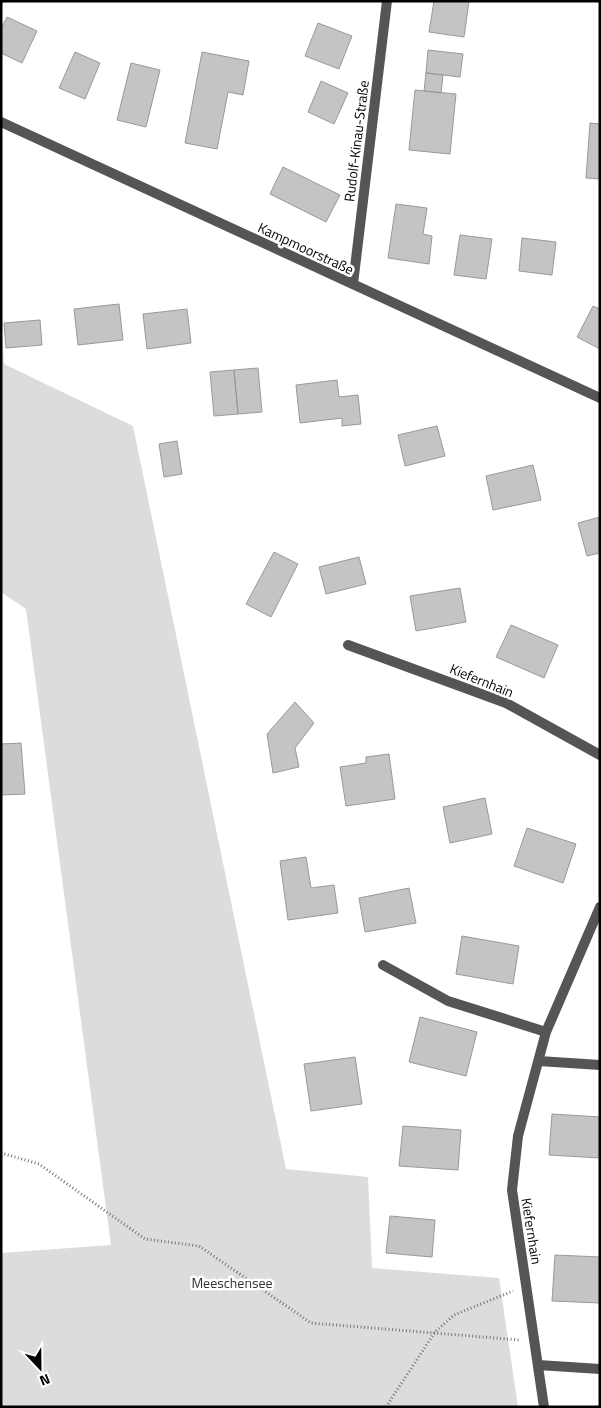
<svg xmlns="http://www.w3.org/2000/svg" width="601" height="1408" font-family="'Titillium Web',sans-serif">
  <rect width="100%" height="100%" fill="#fff"/>
  <!-- green -->
  <path fill="#dcdcdc" d="M 1,323 L 4,364 L 133,426 L 286,1169 L 368,1177 L 372,1268 L 499,1278 L 518,1407 L 1,1407 L 1,1253 L 111,1245 L 26,609 L 1,592 Z"/>
  <!-- building -->
  <path fill="#c4c4c4" stroke="#999" d="M 434,1 L 469,1 L 464,37 L 429,32 Z
    M 7,17 L 37,31 L 22,63 L 1,53 L 1,29 Z
    M 318,23 L 352,36 L 339,69 L 305,56 Z
    M 428,50 L 463,54 L 460,77 L 426,73 Z
    M 75,52 L 100,63 L 85,99 L 59,88 Z
    M 202,52 L 249,61 L 243,95 L 228,92 L 217,149 L 185,143 Z
    M 131,63 L 160,70 L 146,127 L 117,120 Z
    M 426,73 L 443,75 L 441,93 L 424,91 Z
    M 321,81 L 348,93 L 334,124 L 308,112 Z
    M 415,90 L 456,94 L 450,154 L 409,150 Z
    M 590,123 L 600,124 L 600,179 L 586,178 Z
    M 283,167 L 340,195 L 326,222 L 270,194 Z
    M 396,204 L 427,208 L 423,234 L 432,236 L 429,264 L 388,258 Z
    M 460,235 L 492,239 L 486,279 L 454,275 Z
    M 522,238 L 556,242 L 552,275 L 519,271 Z
    M 119,304 L 123,340 L 78,345 L 74,309 Z
    M 593,306 L 600,309 L 600,349 L 577,337 Z
    M 187,309 L 191,343 L 147,349 L 143,314 Z
    M 40,320 L 42,345 L 6,348 L 4,323 Z
    M 258,368 L 262,412 L 238,414 L 234,370 Z
    M 234,370 L 238,414 L 214,416 L 210,372 Z
    M 337,380 L 339,397 L 358,395 L 361,424 L 342,426 L 342,418 L 300,423 L 296,385 Z
    M 437,426 L 445,456 L 405,466 L 398,435 Z
    M 177,441 L 182,474 L 164,477 L 159,444 Z
    M 533,465 L 541,500 L 493,510 L 486,476 Z
    M 600,517 L 600,553 L 587,556 L 578,523 Z
    M 274,552 L 298,564 L 271,617 L 246,604 Z
    M 359,557 L 366,584 L 326,594 L 319,567 Z
    M 460,588 L 466,622 L 416,631 L 410,596 Z
    M 511,625 L 558,645 L 544,678 L 496,657 Z
    M 295,702 L 314,723 L 295,748 L 299,767 L 273,773 L 267,734 Z
    M 21,743 L 25,794 L 1,795 L 1,744 Z
    M 389,754 L 395,799 L 346,806 L 340,767 L 366,763 L 366,757 Z
    M 485,798 L 492,834 L 450,843 L 443,807 Z
    M 527,828 L 576,844 L 563,883 L 514,866 Z
    M 306,857 L 311,888 L 334,885 L 338,913 L 288,920 L 280,861 Z
    M 409,888 L 416,923 L 365,932 L 359,898 Z
    M 462,936 L 519,946 L 513,984 L 456,974 Z
    M 420,1017 L 477,1032 L 466,1076 L 409,1062 Z
    M 355,1057 L 362,1104 L 311,1111 L 304,1064 Z
    M 552,1114 L 600,1117 L 600,1158 L 549,1155 Z
    M 403,1126 L 461,1130 L 458,1170 L 399,1166 Z
    M 390,1216 L 435,1220 L 432,1257 L 386,1253 Z
    M 555,1255 L 600,1257 L 600,1303 L 552,1301 Z"/>
  <g fill="none" stroke-linecap="round" stroke-linejoin="round">
    <!-- path -->
    <path stroke="#777" stroke-width="3" stroke-dasharray="1 2.5" stroke-linecap="butt" d="M 1,1153 L 39,1164 L 145,1239 L 199,1246 L 311,1323 L 520,1340
      M 386,1407 L 435,1332 L 454,1315 L 513,1291"/>
    <!-- minor -->
    <path stroke="#555" stroke-width="10" d="M 1,122 L 600,398
      M 353,284 L 387,1
      M 348,645 L 506,703 L 600,755
      M 383,965 L 448,1001 L 546,1032
      M 539,1061 L 600,1065
      M 538,1365 L 600,1369
      M 544,1407 L 512,1190 L 518,1136 L 546,1032 L 600,907"/>
  </g>
  <g text-anchor="middle" dominant-baseline="central" stroke-width="5" stroke-linejoin="round" paint-order="stroke">
    <!-- street labels -->
    <g font-size="14" fill="#000" stroke="#fff">
      <text transform="translate(356 141) rotate(-83)">Rudolf-Kinau-Straße</text>
      <text transform="translate(306 248) rotate(25)">Kampmoorstraße</text>
      <text transform="translate(482 680) rotate(22)">Kiefernhain</text>
      <text transform="translate(532 1231) rotate(81)">Kiefernhain</text>
    </g>
    <!-- park labels -->
    <g font-size="14" fill="#333" stroke="#fff">
      <text x="232" y="1282">Meeschensee</text>
    </g>
  </g>
  <!-- border -->
  <rect width="601" height="1408" fill="none" stroke="#000000" stroke-width="5"/>
  <!-- north arrow -->
  <g transform="translate(40 1368) rotate(158)" stroke="#ffffff" stroke-width="4" paint-order="stroke">
  <path d="M0-4L9 19L0 12L-9 19Z" fill="#000000"/>
  <text y="-8" font-size="14" font-weight="bold" text-anchor="middle" fill="#000000">N</text>
  </g>
</svg>
